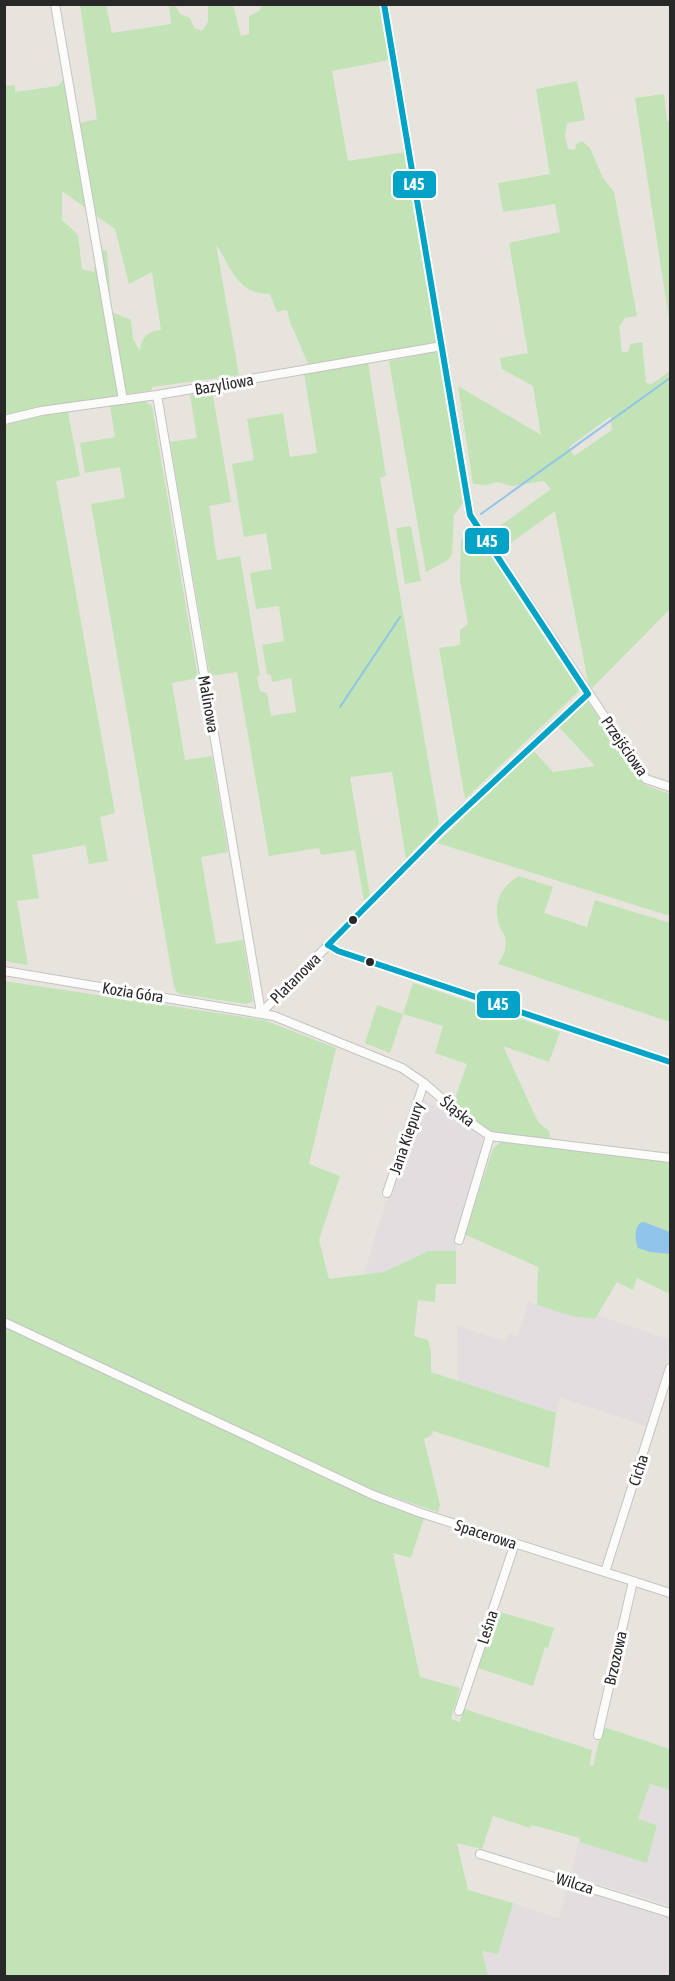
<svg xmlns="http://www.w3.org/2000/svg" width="675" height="1981" font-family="'Asap Condensed',sans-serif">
  <rect width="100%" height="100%" fill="#e7e4dd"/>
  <!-- industrial -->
  <path fill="#e2dee0" d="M 424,1099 L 446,1114 L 449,1109 L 482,1134 L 483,1144 L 457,1233 L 456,1251 L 428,1251 L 384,1272 L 363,1276 L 393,1179 L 396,1179 Z
    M 528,1302 L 571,1316 L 595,1319 L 598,1315 L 670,1340 L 670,1351 L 646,1426 L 560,1398 L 556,1413 L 458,1381 L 457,1326 L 506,1341 L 508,1334 L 518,1336 Z
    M 650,1784 L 670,1790 L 670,1906 L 574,1876 L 571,1871 L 579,1842 L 647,1863 L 657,1826 L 638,1820 Z
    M 574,1887 L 670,1917 L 670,1976 L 488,1976 L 482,1951 L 498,1954 L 513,1903 L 559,1918 L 566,1891 Z"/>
  <!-- green -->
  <path fill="#c2e3b5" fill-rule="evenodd" d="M 169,4 L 175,5 L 180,14 L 190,18 L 194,28 L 202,31 L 208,22 L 208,5 L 233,5 L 241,36 L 249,34 L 249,16 L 259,11 L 262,5 L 379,5 L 389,60 L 332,71 L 348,161 L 405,152 L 438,345 L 309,366 L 290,322 L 287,310 L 277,312 L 270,294 C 237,294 232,269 216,244 L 239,375 L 152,387 L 152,390 L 34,410 L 5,417 L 4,86 L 15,85 L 15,92 L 58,86 L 65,78 L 76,124 L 97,119 L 80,5 L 106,5 L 112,33 L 171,24 ZM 62,191 L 115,229 L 129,284 L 152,272 L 161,330 C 148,331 141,337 140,351 L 133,339 L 131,320 L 109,311 L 110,291 L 107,251 L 98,248 L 94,272 L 82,269 L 78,235 L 62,220 Z
    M 577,81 L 585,120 L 567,123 L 565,136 L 568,149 L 575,150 L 576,144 L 582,141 L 590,148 L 603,178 L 614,192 L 637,316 L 625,318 L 619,327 L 622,352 L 628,352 L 631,344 L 642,342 L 646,383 L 652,384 L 670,371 L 670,609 L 592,688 L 588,682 L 555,511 L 504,548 L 493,531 L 551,489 L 544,481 L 511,486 L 498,482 L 486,485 L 473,484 L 458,386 L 541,435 L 533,386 L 502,369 L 500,358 L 528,353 L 509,243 L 560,232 L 555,204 L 503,212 L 498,183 L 550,174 L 536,89 ZM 611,416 L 612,430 L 574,456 L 569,447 Z
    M 664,94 L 667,121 L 670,121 L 670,326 L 635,98 Z
    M 439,351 L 463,503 L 454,515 L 452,554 L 448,560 L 426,572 L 389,361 Z
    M 368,362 L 386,476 L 380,478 L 439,824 L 406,859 L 392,772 L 350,777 L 370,895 L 364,901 L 355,850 L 321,855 L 319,848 L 269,856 L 237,672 L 210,676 L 170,442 L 197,438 L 190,395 L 207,392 L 213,396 L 231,502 L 209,506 L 217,560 L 240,556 L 260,675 L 257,678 L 260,691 L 267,693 L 271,716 L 296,712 L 291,678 L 272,682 L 271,675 L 267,674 L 262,645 L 284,641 L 279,606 L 256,609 L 250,573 L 272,569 L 266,533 L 244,537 L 232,464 L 254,460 L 247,419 L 283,413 L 290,457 L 317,453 L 304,373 Z
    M 142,400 L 152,406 L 198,678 L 172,683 L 185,760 L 212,756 L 228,852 L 201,857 L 216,944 L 243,940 L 253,1001 L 247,1004 L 179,994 L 175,990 L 173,981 L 91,504 L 125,498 L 120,467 L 85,473 L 80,443 L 115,437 L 110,406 Z
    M 68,412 L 80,476 L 56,481 L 115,813 L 100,817 L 108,861 L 89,864 L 85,845 L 32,855 L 39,898 L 17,901 L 28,965 L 5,961 L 5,424 L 45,415 Z
    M 411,526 L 421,581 L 405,584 L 396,528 Z
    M 475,530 L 580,690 L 465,799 L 439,648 L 460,645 L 460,630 L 468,624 L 460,580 L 461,540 Z
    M 587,700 L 645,785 L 670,794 L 670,916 L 437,843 L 533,750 L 553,772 L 595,766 L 558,726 Z
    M 519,876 L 553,887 L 544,913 L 587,927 L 595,900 L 670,923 L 670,1022 L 498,964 C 503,958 508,945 505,937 C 504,934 502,931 500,928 C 492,906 499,888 519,876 Z
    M 4,981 L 264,1020 L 336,1048 L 309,1164 L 340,1176 L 319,1240 L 329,1279 L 384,1272 L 428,1251 L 456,1251 L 456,1284 L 436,1284 L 435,1302 L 418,1300 L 414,1336 L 428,1340 L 431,1351 L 431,1372 L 556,1413 L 549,1468 L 433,1431 L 432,1435 L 424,1439 L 440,1505 L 438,1512 L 379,1492 L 382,1504 L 424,1518 L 411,1558 L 393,1553 L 420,1677 L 460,1688 L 451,1719 L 460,1722 L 464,1709 L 592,1750 L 590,1765 L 593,1766 L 602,1730 L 607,1728 L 670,1749 L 670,1790 L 650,1784 L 638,1819 L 657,1825 L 647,1863 L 579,1842 L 580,1838 L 532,1825 L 530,1828 L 493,1816 L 482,1849 L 457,1843 L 468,1890 L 513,1903 L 498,1954 L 482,1951 L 488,1976 L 5,1976 Z
    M 413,983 L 560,1032 L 549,1062 L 503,1046 L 538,1122 L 549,1131 L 551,1140 L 489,1131 L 454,1102 L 467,1064 L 435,1053 L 443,1026 L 403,1014 L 390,1053 L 365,1043 L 377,1005 L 403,1014 Z
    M 503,1140 L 616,1154 L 670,1163 L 670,1232 L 644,1222 L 644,1250 L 670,1254 L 670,1294 L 637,1278 L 633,1290 L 617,1282 L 595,1319 L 571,1316 L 537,1305 L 538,1267 L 464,1234 L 493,1149 Z
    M 497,1611 L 554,1628 L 548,1648 L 545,1647 L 533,1686 L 478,1668 Z"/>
  <!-- water -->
  <path fill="#90c4ea" d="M 644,1222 L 670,1232 L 670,1254 L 650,1252 L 638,1248 C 635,1240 634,1229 640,1223 Z"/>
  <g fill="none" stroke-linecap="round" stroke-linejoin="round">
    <!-- stream -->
    <path stroke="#90c4ea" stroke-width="2" d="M 481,514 L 670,378
      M 340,707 L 400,617"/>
    <defs>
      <path id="minor" d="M 55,4 L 123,400
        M 384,4 L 470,515 L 646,779 L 670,787
        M 157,395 L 261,1013
        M 4,420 L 41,411 L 157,395 L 442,346
        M 328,945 L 338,951 L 670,1062
        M 4,971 L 274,1016 L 402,1068 L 424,1083 L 464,1118 L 490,1136 L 670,1158
        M 261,1013 L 443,829 L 588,694
        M 387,1193 L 424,1083
        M 459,1240 L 490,1136
        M 4,1322 L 373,1495 L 421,1513 L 670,1593
        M 605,1572 L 670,1368
        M 459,1711 L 515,1543
        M 598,1735 L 633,1581
        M 480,1854 L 670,1913"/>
    </defs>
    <!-- minor casing -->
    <use href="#minor" stroke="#c4c3c3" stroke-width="10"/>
    <!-- minor -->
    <use href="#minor" stroke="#fbfbfa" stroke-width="8"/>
    <defs>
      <path id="bus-1" d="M 384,4 L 470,515 L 588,694
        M 328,945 L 338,951 L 670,1062
        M 328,945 L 443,829 L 588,694"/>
    </defs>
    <!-- bus-1 casing -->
    <use href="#bus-1" stroke="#fff" stroke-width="10"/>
    <!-- bus-1 -->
    <use href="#bus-1" stroke="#02a3c6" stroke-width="6"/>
  </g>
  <!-- markers -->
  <g fill="#282828" stroke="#fff" stroke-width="2">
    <circle cx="353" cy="920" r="5"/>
    <circle cx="370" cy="962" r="5"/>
  </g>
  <g text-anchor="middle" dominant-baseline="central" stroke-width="6" stroke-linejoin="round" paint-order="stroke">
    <!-- street labels -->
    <g font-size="16" fill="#282828" stroke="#fff">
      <text transform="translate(224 384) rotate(-10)">Bazyliowa</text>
      <text transform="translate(209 704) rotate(80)">Malinowa</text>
      <text transform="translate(625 746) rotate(55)">Przejściowa</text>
      <text transform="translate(295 978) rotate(-45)">Platanowa</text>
      <text transform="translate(133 992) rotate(9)">Kozia Góra</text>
      <text transform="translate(458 1111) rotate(38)">Śląska</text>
      <text transform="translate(406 1138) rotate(-71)">Jana Kiepury</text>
      <text transform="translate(638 1470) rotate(-72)">Cicha</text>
      <text transform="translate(486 1534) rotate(18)">Spacerowa</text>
      <text transform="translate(487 1627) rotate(-72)">Leśna</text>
      <text transform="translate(615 1658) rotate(-77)">Brzozowa</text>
      <text transform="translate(575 1883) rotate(17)">Wilcza</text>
    </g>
  </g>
  <g stroke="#fff" stroke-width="2">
    <rect x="392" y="170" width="45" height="29" rx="6" fill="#02a3c6"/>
    <rect x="464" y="527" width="46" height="28" rx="6" fill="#02a3c6"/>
    <rect x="476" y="990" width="45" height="29" rx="6" fill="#02a3c6"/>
  </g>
  <g font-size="16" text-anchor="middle" font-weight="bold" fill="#fff">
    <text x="414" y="190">L45</text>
    <text x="487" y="547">L45</text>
    <text x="498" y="1010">L45</text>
  </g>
  <!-- border -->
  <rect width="675" height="1981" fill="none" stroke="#282828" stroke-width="12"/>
</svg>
